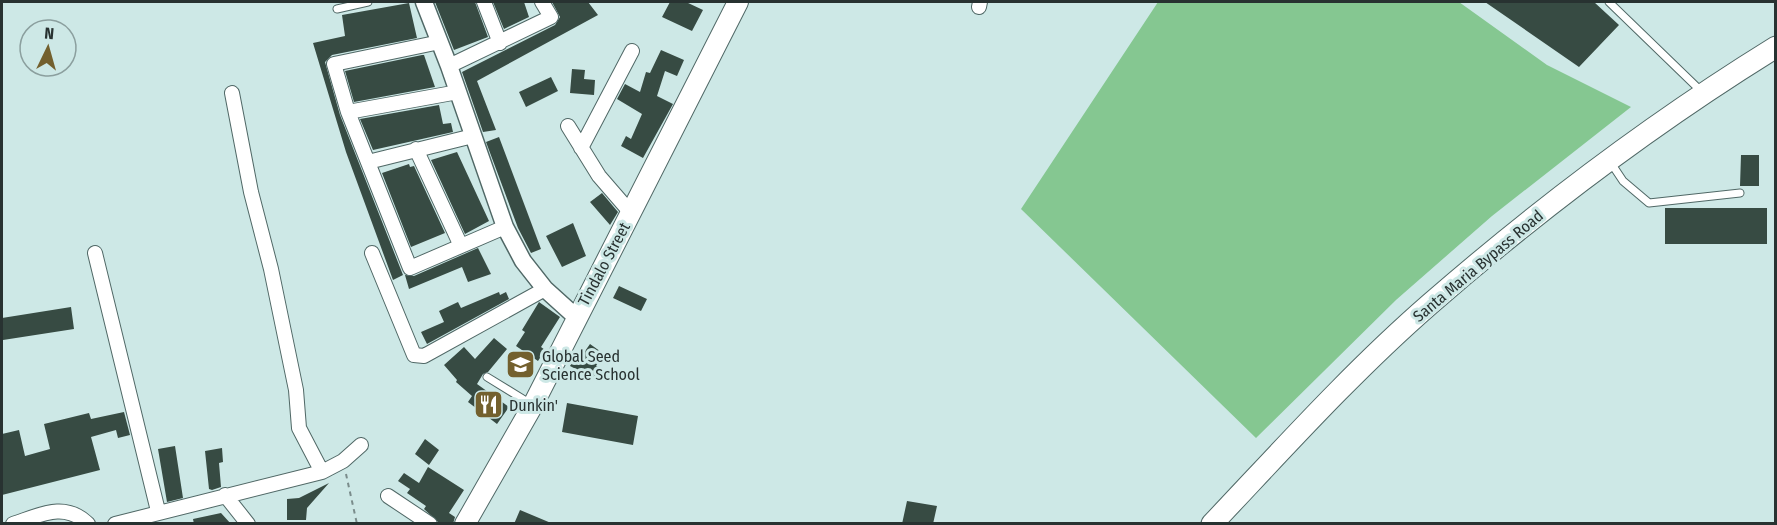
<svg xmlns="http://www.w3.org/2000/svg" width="1777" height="525" font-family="'Fira Sans Condensed',sans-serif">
  <rect width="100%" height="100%" fill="#cde8e6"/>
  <!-- green -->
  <path fill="#85c791" d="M 1158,2 L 1459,2 L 1547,65 L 1631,107 L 1492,216 L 1396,300 L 1256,438 L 1021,209 Z"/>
  <!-- building -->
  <path fill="#374b43" d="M 435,2 L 475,2 L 488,37 L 454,50 Z
    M 493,2 L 524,2 L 529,17 L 504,29 Z
    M 552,2 L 588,2 L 598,15 L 477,81 L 496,130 L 483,132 L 462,72 L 555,25 L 560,17 Z
    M 670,2 L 686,2 L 703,10 L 692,31 L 662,17 Z
    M 1485,2 L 1594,2 L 1619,25 L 1579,67 Z
    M 409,3 L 417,38 L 332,55 L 325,62 L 340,115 L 403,275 L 393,280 L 346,152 L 313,43 L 345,36 L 342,15 Z
    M 661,50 L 684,60 L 677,76 L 665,71 L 657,96 L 673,104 L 643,158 L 621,146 L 626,136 L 631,139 L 642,114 L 617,99 L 625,84 L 640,92 L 646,72 L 650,73 Z
    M 422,55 L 424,55 L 435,87 L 354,102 L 345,71 Z
    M 572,69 L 585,70 L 584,79 L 595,80 L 594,95 L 570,93 Z
    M 551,77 L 558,91 L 526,107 L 519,92 Z
    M 439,105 L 443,124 L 451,123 L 453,132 L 373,150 L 360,119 Z
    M 499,137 L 541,249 L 531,253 L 518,228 L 486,142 Z
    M 457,152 L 489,221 L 465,234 L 431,160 Z
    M 1741,155 L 1759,155 L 1759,186 L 1740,186 Z
    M 409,164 L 410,167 L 414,166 L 445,233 L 411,247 L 382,173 Z
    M 602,193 L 618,212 L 610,225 L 590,202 Z
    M 1665,208 L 1767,208 L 1767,244 L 1665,244 Z
    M 573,223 L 586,256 L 562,267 L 546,236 Z
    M 478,248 L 491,274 L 468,282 L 462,267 L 409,289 L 405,275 L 414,276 Z
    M 619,286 L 647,299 L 641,311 L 613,298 Z
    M 499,292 L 500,295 L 506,292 L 509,299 L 427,344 L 421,332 L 444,322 L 439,311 L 458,302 L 461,308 Z
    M 539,302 L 560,317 L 541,347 L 545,350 L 538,361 L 516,346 L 525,332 L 522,330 Z
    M 71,307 L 74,329 L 3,340 L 2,318 Z
    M 494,338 L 507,349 L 488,372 L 483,374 L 477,384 L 509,407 L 497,424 L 468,402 L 472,396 L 456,382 L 457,380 L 444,365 L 464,347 L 475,359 Z
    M 590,344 L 604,354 L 596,366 L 604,370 L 599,381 L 570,366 L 578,351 L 583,354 Z
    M 567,403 L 638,416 L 633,445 L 562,432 Z
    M 124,412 L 130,435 L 118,438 L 116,430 L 91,437 L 100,470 L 2,495 L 2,434 L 19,430 L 25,456 L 50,449 L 44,424 L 89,413 L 91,419 Z
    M 425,439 L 439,450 L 429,465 L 415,454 Z
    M 175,446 L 183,498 L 167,502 L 158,449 Z
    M 222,448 L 223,462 L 219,463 L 221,487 L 212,490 L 209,489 L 205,451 Z
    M 428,467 L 464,490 L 449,513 L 455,517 L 453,524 L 438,522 L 424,509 L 426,506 L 407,493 L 410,489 L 398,481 L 404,473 L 419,483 Z
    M 329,483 L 307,508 L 306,520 L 287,520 L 287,499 L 299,498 Z
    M 907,501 L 937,506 L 933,524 L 902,524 Z
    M 520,510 L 551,523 L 551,524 L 514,524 Z
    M 221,513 L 231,524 L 194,524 L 193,519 Z"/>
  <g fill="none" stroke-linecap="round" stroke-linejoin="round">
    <defs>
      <path id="service" d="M 1609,2 L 1702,92
        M 337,9 L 368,2
        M 1611,163 L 1623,181 L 1649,203 L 1740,193
        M 487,377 L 531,404"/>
      <path id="minor" d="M 484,2 L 500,43
        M 979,7 L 980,2
        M 440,42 L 334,64 L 348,112 L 410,268 L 505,227
        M 449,66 L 551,17 L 542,2
        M 232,93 L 251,192 L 271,269 L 296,390 L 299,428 L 322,472
        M 348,112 L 458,92
        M 568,126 L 599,176 L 631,213
        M 581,148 L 632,51
        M 416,149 L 461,246
        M 368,162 L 473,136
        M 95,253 L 158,511
        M 372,253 L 414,355 L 424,356 L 545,289
        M 225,495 L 248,524
        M 388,496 L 430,524
        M 13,524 C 40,515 65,501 88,524
        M 115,524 L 322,472 L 343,461 L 361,445"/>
      <path id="tertiary" d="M 424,2 L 449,66 L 505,227 L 523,261 L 545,289 L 576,317"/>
      <path id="secondary" d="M 465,524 L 533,405 L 738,2"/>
      <path id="primary" d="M 1212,524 C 1283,449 1352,372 1430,304 C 1538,210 1653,123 1776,47"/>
    </defs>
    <!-- service casing -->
    <use href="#service" stroke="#506866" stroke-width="9"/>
    <!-- minor casing -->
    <use href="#minor" stroke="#506866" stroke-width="16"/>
    <!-- tertiary casing -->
    <use href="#tertiary" stroke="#506866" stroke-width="19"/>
    <!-- secondary casing -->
    <use href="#secondary" stroke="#506866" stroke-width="22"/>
    <!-- primary casing -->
    <use href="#primary" stroke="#506866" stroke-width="23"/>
    <!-- path -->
    <path stroke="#7a8c8b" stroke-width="2" stroke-dasharray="4.5 4.5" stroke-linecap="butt" d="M 346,474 L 357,524"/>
    <!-- service -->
    <use href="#service" stroke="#fff" stroke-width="7"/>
    <!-- minor -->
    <use href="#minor" stroke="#fff" stroke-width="14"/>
    <!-- tertiary -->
    <use href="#tertiary" stroke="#fff" stroke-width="16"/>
    <!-- secondary -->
    <use href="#secondary" stroke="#fff" stroke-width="20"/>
    <!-- primary -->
    <use href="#primary" stroke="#fff" stroke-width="21"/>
  </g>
  <!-- icons -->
  <defs>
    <symbol id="school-square" viewBox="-11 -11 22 22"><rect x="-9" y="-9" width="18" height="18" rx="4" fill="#73602e" stroke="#cde8e6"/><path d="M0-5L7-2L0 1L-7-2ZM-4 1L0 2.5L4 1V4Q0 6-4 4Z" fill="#fff"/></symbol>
    <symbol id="restaurant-square" viewBox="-11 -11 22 22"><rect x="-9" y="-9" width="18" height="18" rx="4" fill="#73602e" stroke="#cde8e6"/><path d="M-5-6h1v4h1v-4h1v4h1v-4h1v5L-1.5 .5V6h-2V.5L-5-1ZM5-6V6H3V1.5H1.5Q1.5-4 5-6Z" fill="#fff"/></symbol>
  </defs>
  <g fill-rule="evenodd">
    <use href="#school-square" x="504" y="348" width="33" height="33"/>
    <use href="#restaurant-square" x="472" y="388" width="33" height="33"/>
  </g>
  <g text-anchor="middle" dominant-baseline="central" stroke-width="6" stroke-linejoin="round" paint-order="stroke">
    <!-- street labels -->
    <g font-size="16" fill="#283231" stroke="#cde8e6">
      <text transform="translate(604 264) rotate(-62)">Tindalo Street</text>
      <text transform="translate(1478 266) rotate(-40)">Santa Maria Bypass Road</text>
    </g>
    <!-- poi labels -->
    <g font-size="16" fill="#283231" stroke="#cde8e6" text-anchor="start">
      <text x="542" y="356">Global Seed<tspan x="542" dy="18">Science School</tspan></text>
      <text x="509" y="405">Dunkin'</text>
    </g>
  </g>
  <!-- border -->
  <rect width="1777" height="525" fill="none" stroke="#283231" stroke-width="6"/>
  <!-- north arrow -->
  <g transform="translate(48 48) rotate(5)"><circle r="28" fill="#cde8e6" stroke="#8b9f9e" stroke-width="1.5"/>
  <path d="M0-4.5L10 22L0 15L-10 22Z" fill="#73602e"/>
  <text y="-9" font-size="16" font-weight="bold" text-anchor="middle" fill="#283231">N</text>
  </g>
</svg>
